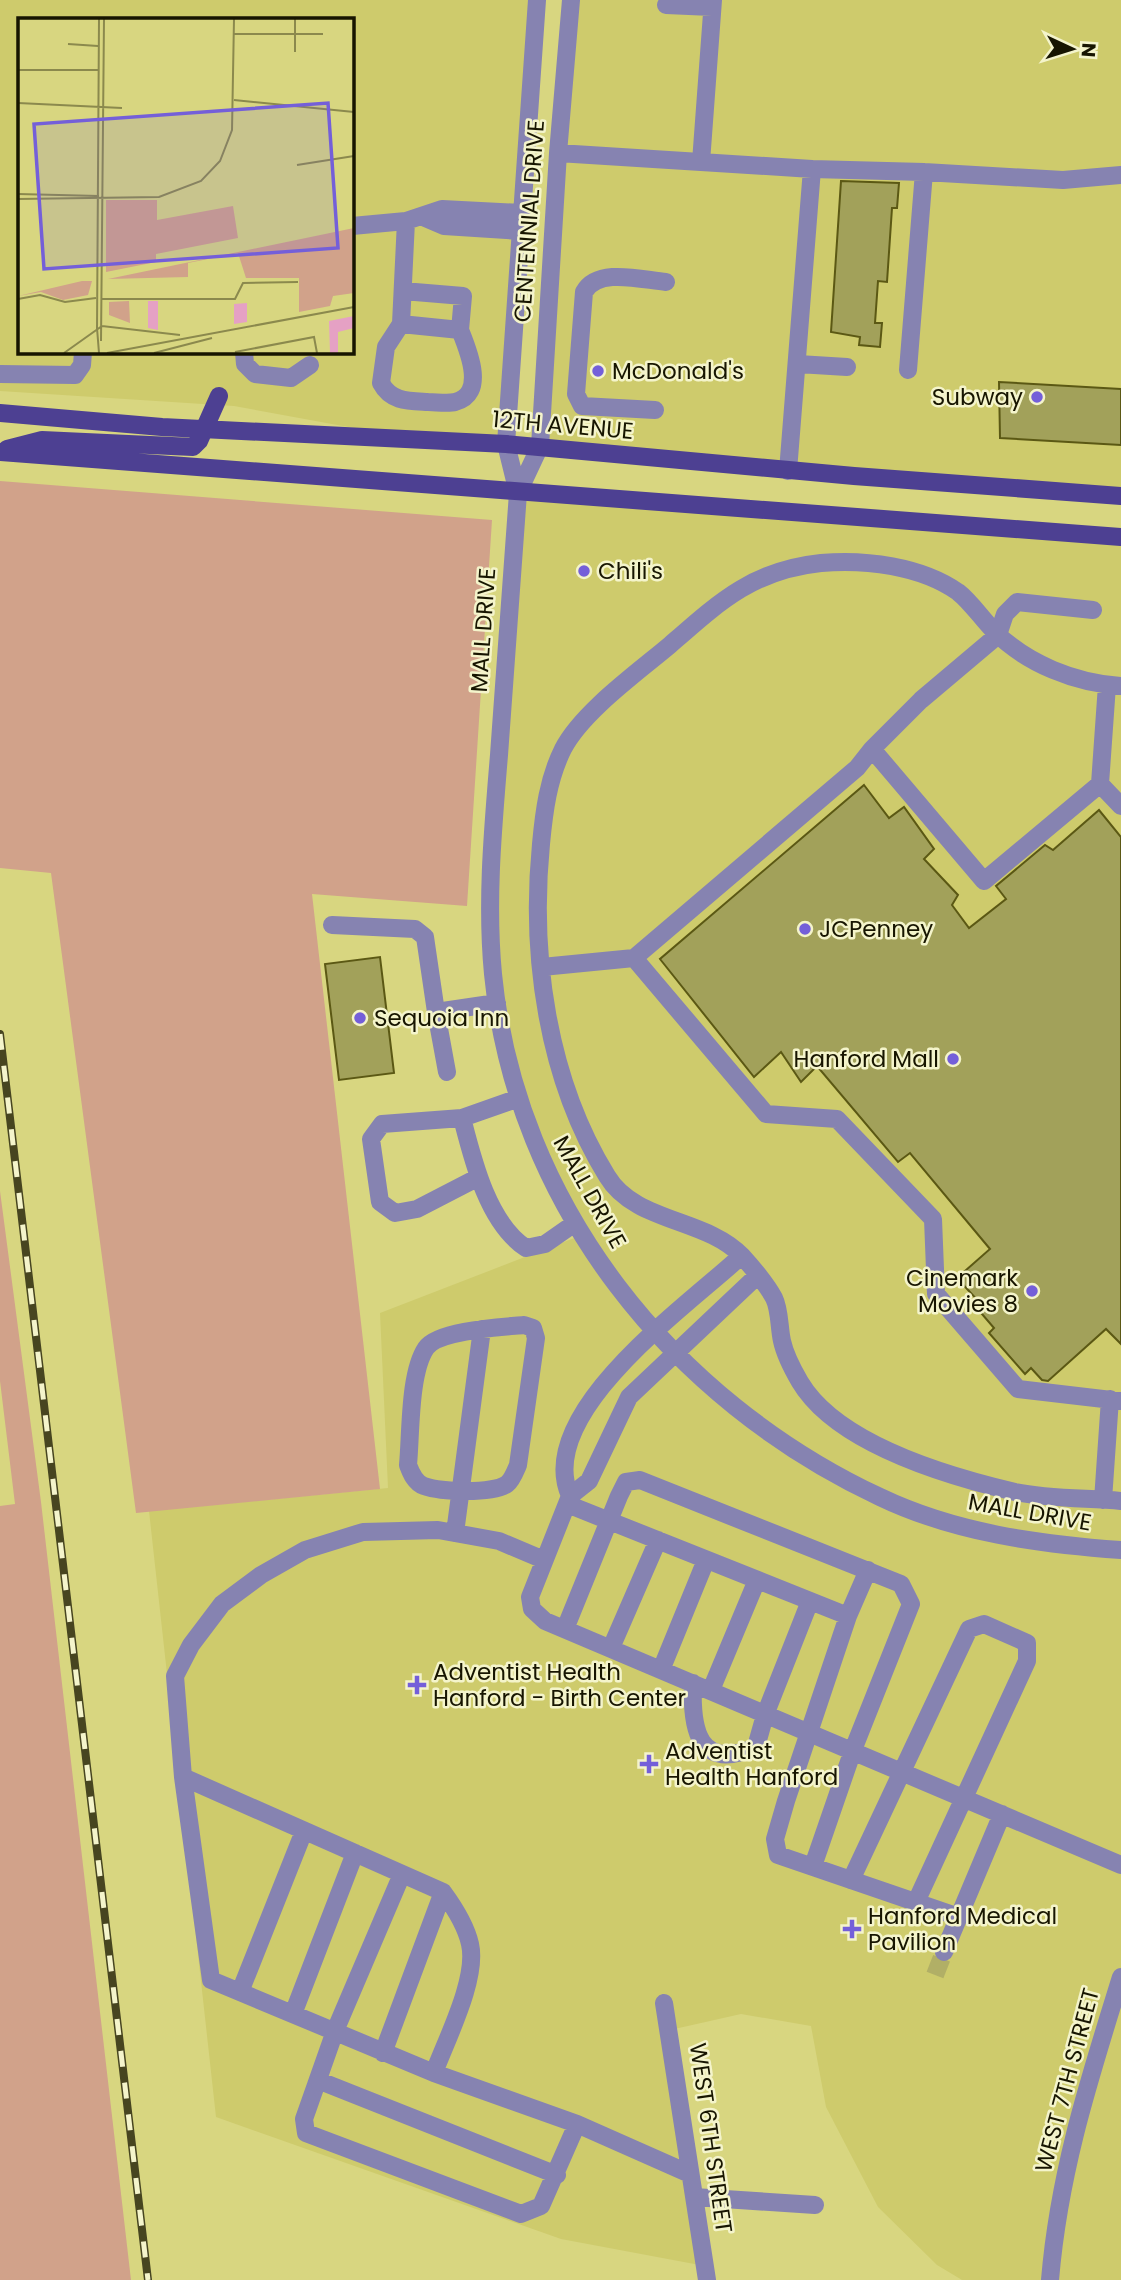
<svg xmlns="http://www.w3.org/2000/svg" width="1121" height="2280" font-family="Poppins,sans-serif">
  <rect width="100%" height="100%" fill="#d8d680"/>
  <!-- built -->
  <path fill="#cecb6c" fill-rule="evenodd" d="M 0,0 L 537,0 L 506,444 L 403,437 L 234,406 L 0,391 ZM 19,19 L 352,19 L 352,352 L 19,352 Z
    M 573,0 L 1121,0 L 1121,496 L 540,446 Z
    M 518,493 L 1121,536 L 1121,2280 L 962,2280 L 937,2265 L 878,2207 L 826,2107 L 811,2026 L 741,2014 L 670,2030 L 705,2266 L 561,2239 L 216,2117 L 149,1511 L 388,1488 L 380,1313 L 582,1235 L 542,1162 L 493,974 Z"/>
  <!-- green -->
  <path fill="#d1a28a" d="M 0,481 L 492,520 L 467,906 L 312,894 L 380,1489 L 136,1513 L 51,873 L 0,868 Z
    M 0,1191 L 41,1502 L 131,2280 L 0,2280 L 0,1506 L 15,1504 L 0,1381 Z"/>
  <!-- building -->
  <path fill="#a2a15a" stroke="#5b5814" stroke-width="2" d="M 841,181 L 899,183 L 897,208 L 892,208 L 887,282 L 878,281 L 875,323 L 882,323 L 880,347 L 859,345 L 860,337 L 831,332 Z
    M 999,382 L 1121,389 L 1121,445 L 1000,438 Z
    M 864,785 L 889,818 L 904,807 L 934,849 L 924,859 L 958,895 L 952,905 L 969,928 L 1006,899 L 996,886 L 1045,845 L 1053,850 L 1099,810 L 1121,837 L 1121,1344 L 1106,1329 L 1048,1381 L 1042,1380 L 1031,1368 L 1025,1374 L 989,1333 L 994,1328 L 976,1307 L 980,1303 L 957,1278 L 990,1249 L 910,1153 L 898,1162 L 817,1066 L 801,1082 L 781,1052 L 754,1077 L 660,959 Z
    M 380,957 L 394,1073 L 339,1080 L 325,964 Z"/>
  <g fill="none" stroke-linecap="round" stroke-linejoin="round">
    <!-- minor-tunnel -->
    <path stroke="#b1af66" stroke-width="18" stroke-dasharray="18 9" stroke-linecap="butt" d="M 935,1975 L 944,1952"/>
    <!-- minor -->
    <path stroke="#8683b1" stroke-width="18" d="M 537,0 L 506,444 L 518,493 C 511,581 505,668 499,755 C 493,828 486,901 493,974 C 516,1206 673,1400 880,1497 C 955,1533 1039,1544 1121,1550
      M 666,5 L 712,7
      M 558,153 L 812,169 L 924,172 L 1063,180 L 1121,175
      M 701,162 L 713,0
      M 423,217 L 444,226 L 520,231
      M 352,226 L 406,221 L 442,209 L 521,213
      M 403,291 L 463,296 L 460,330 L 401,324 L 406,221
      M 401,324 L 386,347 L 381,383 C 391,402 409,401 428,402 C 436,402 448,404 455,402 C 487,394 468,350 460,330
      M 244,352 L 245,364 L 255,374 L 291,378 L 310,365
      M 798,364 L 847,367
      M 908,370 L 924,172
      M 0,374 L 75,375 L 82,365 L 83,352
      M 655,410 L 582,406 L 576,394 L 584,292 C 598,267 642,280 666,282
      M 788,471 L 812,169
      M 518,493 L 540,446 L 558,153 L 571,0
      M 1093,610 L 1017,602 L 1005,614 L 998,635 L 921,700 L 872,749 L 984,881 L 1100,784 L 1107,685
      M 1121,686 C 1075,683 1027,664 994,631 C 982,619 971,602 958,592 C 921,566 865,559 821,563 C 753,570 719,602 670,645 C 638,672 582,712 563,749 C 548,779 544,812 541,844 C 530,955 547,1079 607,1176 C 635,1223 706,1218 742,1256 C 752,1267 767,1285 774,1298 C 780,1310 779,1328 782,1341 C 785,1355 793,1370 800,1382 C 837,1444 947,1476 1015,1492 C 1049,1499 1087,1498 1121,1501
      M 1100,784 L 1121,806
      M 332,925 L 415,929 L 425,937 L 436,1012
      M 634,958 L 766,1114 L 837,1119 L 933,1219 L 936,1294 L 1018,1389 L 1121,1401
      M 542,967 L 634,958 L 857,768 L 872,749
      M 447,1072 L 436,1012 L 497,1003
      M 519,1098 L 462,1118 C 473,1161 488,1223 526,1248 L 545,1244 L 575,1223
      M 462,1118 L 382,1124 L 371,1139 L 380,1202 L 395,1213 L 417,1209 L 477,1178
      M 757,1276 L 629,1397 L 589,1481 L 570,1496 L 530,1597 L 532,1609 L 545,1621 L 1121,1865
      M 524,1325 L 533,1328 L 536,1338 L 518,1465 C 515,1472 512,1480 507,1484 C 492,1494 441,1492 424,1486 C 415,1483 411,1473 408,1465 C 411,1434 409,1373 426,1348 C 438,1330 503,1327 524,1325 Z
      M 570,1496 C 533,1413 690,1304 741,1256
      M 1103,1500 L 1110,1399
      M 567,1504 L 848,1616 L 786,1801 L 775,1839 L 778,1855 L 959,1917
      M 455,1533 L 482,1329
      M 544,1560 L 499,1541 L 438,1530 L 363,1532 L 305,1550 L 261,1575 L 222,1604 L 191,1645 L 175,1676 L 183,1777 L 211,1980 L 434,2073 L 577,2124 L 690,2174
      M 848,1616 L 868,1570
      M 565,1629 L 619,1496 L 626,1482 L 640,1480 L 901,1584 L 911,1604 L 853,1750 L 813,1866
      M 611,1648 L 658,1540
      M 661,1670 L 706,1560
      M 693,1683 C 691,1729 698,1772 756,1747 L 765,1715 L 810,1601
      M 711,1690 L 757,1580
      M 183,1777 L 443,1892 C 454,1907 466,1926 470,1944 C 478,1979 446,2040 434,2073
      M 402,1874 L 335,2031 L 304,2119 L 306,2133 L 521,2214 L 541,2206 L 577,2124
      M 851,1880 L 969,1629 L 984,1624 L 1027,1643 L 1027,1661 L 916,1902
      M 944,1952 L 1002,1814
      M 240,1992 L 304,1831
      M 664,2003 L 707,2280
      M 293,2014 L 355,1853
      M 383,2053 L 443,1892
      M 320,2081 L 557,2175
      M 694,2197 L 815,2205
      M 1050,2280 C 1059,2172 1089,2080 1121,1977"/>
    <!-- major -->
    <path stroke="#4d4092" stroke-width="18" d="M 0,413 L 162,427 L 506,444 L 854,476 L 1121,496
      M 7,449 L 42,440 L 193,447 L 199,441 L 219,396
      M 0,452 L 1121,537"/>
    <defs>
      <path id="rail" d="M 0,1034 L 148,2280"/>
    </defs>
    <!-- rail casing -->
    <use href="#rail" stroke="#474520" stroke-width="8"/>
    <!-- rail -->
    <use href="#rail" stroke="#f4f4cb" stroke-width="5" stroke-dasharray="16" stroke-linecap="butt"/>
  </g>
  <!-- markers -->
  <g fill="#745fd9" stroke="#f4f4cb" stroke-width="2.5">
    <circle cx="598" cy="371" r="7"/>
    <circle cx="1037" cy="397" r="7"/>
    <circle cx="584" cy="571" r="7"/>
    <circle cx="805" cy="929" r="7"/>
    <circle cx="360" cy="1018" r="7"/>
    <circle cx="953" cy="1059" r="7"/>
    <circle cx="1032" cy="1291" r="7"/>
    <path d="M413.5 1674.5h7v7h7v7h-7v7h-7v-7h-7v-7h7z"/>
    <path d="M645.5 1753.5h7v7h7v7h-7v7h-7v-7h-7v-7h7z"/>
    <path d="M848.5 1918.5h7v7h7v7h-7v7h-7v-7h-7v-7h7z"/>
  </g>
  <g text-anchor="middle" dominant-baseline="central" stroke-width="5" stroke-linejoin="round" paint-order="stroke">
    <!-- street labels -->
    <g font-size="23" fill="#171500" stroke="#f4f4cb">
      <text transform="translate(529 221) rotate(-86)">CENTENNIAL DRIVE</text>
      <text transform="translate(563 425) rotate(5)">12TH AVENUE</text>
      <text transform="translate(483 630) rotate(-86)">MALL DRIVE</text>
      <text transform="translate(590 1192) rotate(61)">MALL DRIVE</text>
      <text transform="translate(1030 1512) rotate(10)">MALL DRIVE</text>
      <text transform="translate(1067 2080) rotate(-75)">WEST 7TH STREET</text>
      <text transform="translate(711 2138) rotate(82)">WEST 6TH STREET</text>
    </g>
    <!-- poi labels -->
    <g font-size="23" fill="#171500" stroke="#f4f4cb" text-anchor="start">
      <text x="612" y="371">McDonald's</text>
      <text x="1023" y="397" text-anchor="end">Subway</text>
      <text x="598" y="571">Chili's</text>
      <text x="819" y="929">JCPenney</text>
      <text x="374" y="1018">Sequoia Inn</text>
      <text x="939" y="1059" text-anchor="end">Hanford Mall</text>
      <text x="1018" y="1278" text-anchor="end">Cinemark<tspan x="1018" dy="26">Movies 8</tspan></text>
      <text x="433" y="1672">Adventist Health<tspan x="433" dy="26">Hanford - Birth Center</tspan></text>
      <text x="665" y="1751">Adventist<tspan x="665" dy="26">Health Hanford</tspan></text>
      <text x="868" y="1916">Hanford Medical<tspan x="868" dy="26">Pavilion</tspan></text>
    </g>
  </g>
  <!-- overview -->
  <g transform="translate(18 18)">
    <rect width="336" height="336" fill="#d8d680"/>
    <path d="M 88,182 L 139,182 L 139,202 L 215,188 L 220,220 L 138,236 L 138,244 L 88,254 ZM 336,210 L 336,275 L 315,278 L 312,288 L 281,294 L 281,260 L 228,260 L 220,235 L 170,245 L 170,259 L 90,261 ZM 64,263 L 74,263 L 70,277 L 45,282 L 23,274 L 0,278 ZM 111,283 L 112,305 L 91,297 L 91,284 Z" fill="#d1a28a"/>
    <path d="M 130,283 L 140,283 L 140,312 L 130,310 ZM 229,285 L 229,304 L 216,306 L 216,286 ZM 336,298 L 336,310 L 320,314 L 320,335 L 312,335 L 311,303 Z" fill="#e5a1c4"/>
    <path fill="none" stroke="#8b894d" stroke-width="2" d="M 277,1 L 277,34M 216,16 L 305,16M 50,26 L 80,28M 0,52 L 80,52M 216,82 L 336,94M 0,85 L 104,90M 279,147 L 336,138M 0,176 L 81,178M 0,181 L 141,179 L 183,163 L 202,143 L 214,112 L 216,1M 0,281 L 22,277 L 47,284 L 78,280M 84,281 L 217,281 L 225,265 L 280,264M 79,310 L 81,335M 79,313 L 81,1M 83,323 L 86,1M 217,334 L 296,319 L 299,335M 46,335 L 84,308 L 162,317M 89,335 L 336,289M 136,335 L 194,320"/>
    <path fill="#745fd9" fill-opacity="0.15" stroke="#745fd9" stroke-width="3.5" d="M 310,85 L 320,230 L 26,251 L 16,106 Z"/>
    <rect width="336" height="336" fill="none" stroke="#171500" stroke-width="3.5"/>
  </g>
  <!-- north arrow -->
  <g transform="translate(1072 49) rotate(94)" stroke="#f4f4cb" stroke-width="5" paint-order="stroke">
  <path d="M0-5L12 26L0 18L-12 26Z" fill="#171500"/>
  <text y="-10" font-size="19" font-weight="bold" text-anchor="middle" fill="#171500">N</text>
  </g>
</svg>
